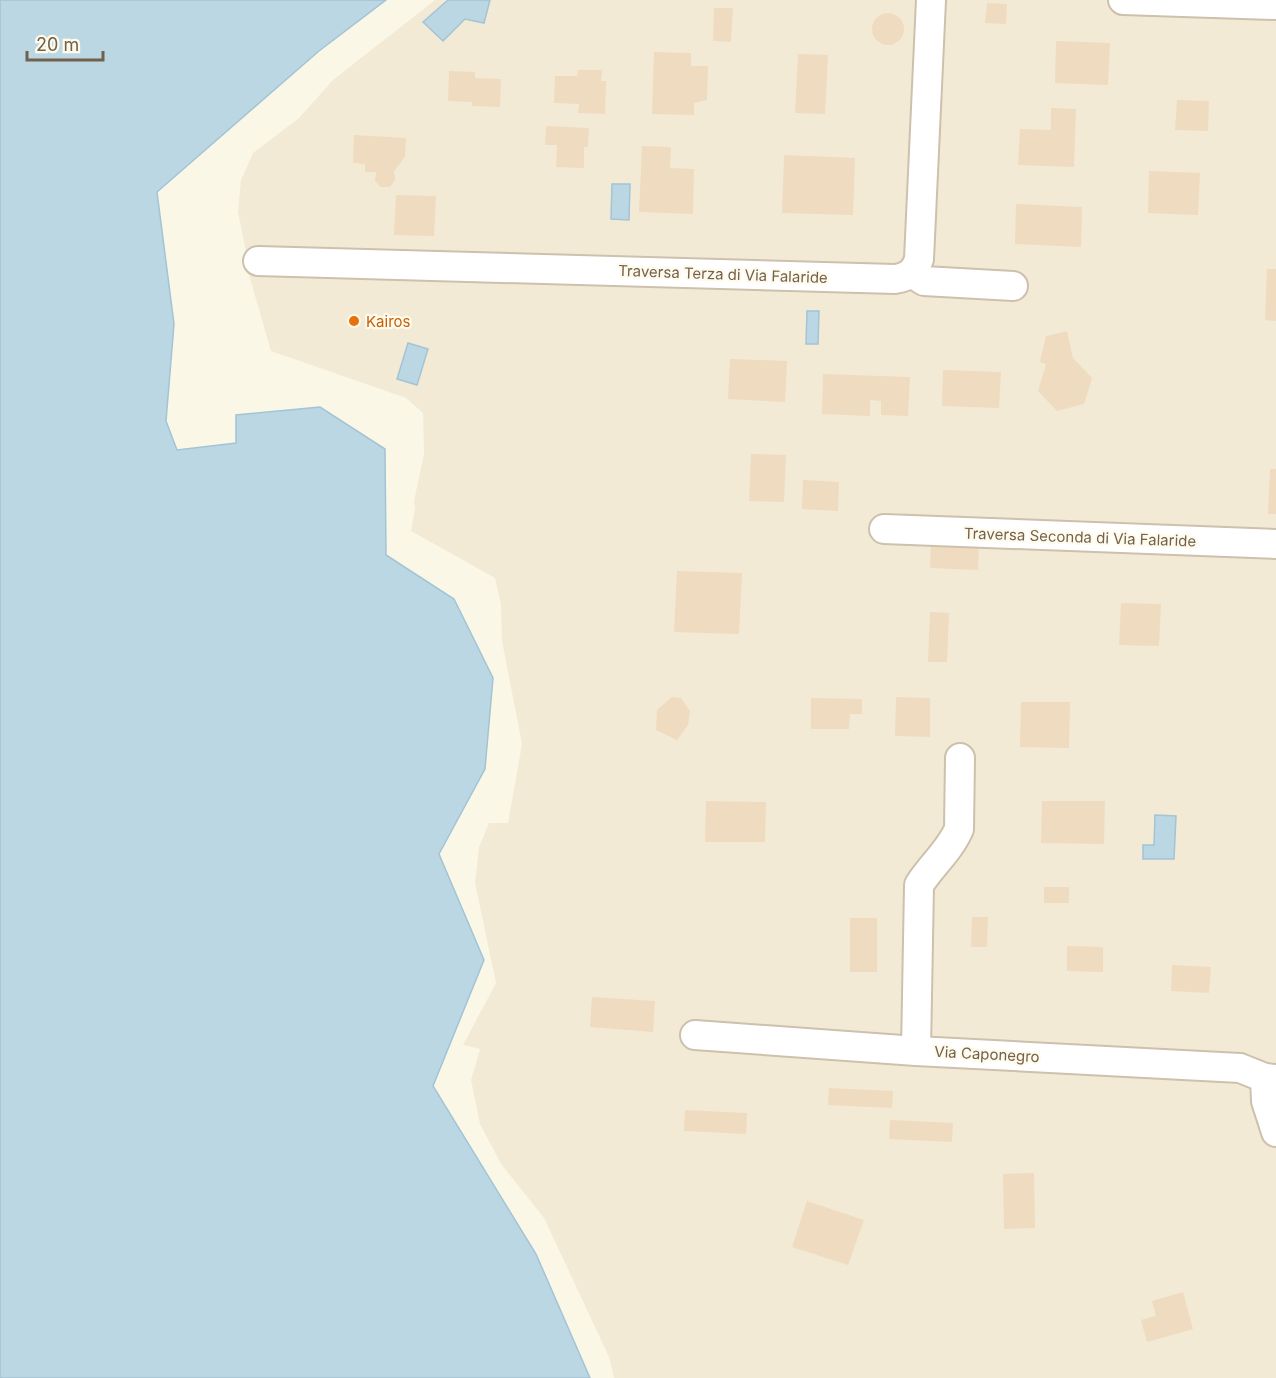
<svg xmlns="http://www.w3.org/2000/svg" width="1276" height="1378" font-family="Inter,sans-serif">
  <rect width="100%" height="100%" fill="#fbf7e6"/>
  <!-- residential -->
  <path fill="#f3ead5" d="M 435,0 L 1276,0 L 1276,1378 L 614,1378 L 609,1357 L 544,1218 L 501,1164 L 480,1124 L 471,1080 L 480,1049 L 463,1045 L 496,983 L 475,883 L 479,847 L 489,823 L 508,823 L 522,744 L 502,641 L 501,605 L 495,578 L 411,531 L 415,508 L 414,501 L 424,454 L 423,413 L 406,398 L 271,351 L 247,268 L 246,252 L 238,212 L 241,180 L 253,153 L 299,118 L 333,80 Z"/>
  <!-- water -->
  <path fill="#bbd7e4" stroke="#a2c4d5" stroke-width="1.5" d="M 0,0 L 386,0 L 319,51 L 157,192 L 174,324 L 166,421 L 177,450 L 236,443 L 236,415 L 320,407 L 385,449 L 386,555 L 454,599 L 493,678 L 485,769 L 439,854 L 484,960 L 433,1086 L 536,1254 L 590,1378 L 0,1378 Z
    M 448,0 L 490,0 L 484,23 L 465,19 L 443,41 L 423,22 Z
    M 612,184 L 630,184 L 629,220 L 611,219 Z
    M 807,311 L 819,311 L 818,344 L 806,344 Z
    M 408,343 L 428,349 L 417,385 L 397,379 Z
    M 1155,815 L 1176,816 L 1174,859 L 1143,859 L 1143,845 L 1154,845 Z"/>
  <!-- building -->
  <path fill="#efdbbf" d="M 987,3 L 1007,4 L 1006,24 L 985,23 Z
    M 714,8 L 733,8 L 731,42 L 713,41 Z
    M872 29a16 16 0 1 1 32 0a16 16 0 1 1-32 0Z
    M 1056,41 L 1110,43 L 1108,85 L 1055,83 Z
    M 654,52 L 691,53 L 691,66 L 708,66 L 707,100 L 694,103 L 694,115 L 652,114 Z
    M 798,54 L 828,55 L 825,114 L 795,113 Z
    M 578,70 L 602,70 L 601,81 L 606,81 L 605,114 L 578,113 L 579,104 L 554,103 L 555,76 L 577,76 Z
    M 449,71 L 475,72 L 475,78 L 501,79 L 500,107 L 472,106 L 472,102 L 448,101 Z
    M 1177,100 L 1209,101 L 1208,131 L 1175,130 Z
    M 1051,108 L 1076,109 L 1074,167 L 1018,165 L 1020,129 L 1051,130 Z
    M 546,126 L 589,128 L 588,147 L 584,147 L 584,168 L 556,167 L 557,145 L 545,145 Z
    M 354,135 L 406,138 L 405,157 L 394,171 L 395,180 L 390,187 L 381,187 L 375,181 L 376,172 L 365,172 L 365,164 L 353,163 Z
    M 642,146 L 671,147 L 670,168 L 694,169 L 693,214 L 639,212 Z
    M 784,155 L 855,158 L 853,215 L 782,213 Z
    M 1149,171 L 1200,173 L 1198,215 L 1148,213 Z
    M 396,195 L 436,196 L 434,236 L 394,235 Z
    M 1016,204 L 1082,207 L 1081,247 L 1015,244 Z
    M 1267,269 L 1276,269 L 1276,321 L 1265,320 Z
    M 1067,331 L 1073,358 L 1092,378 L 1084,404 L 1057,411 L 1038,391 L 1046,364 L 1040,362 L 1046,336 Z
    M 730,359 L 787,361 L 785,402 L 728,399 Z
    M 943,370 L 1001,372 L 999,408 L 942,406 Z
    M 823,374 L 910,377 L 908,416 L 881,415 L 881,401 L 870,400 L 870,416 L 822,414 Z
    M 751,454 L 786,455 L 784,502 L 749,501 Z
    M 1270,469 L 1276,469 L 1276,514 L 1268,514 Z
    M 803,480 L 839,482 L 838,511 L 802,509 Z
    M 931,542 L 979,544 L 978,570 L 930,568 Z
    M 677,571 L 742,573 L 739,634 L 674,632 Z
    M 1121,603 L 1161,604 L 1159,646 L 1119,645 Z
    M 930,612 L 949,613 L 947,662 L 928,662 Z
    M 672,697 L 681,698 L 690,711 L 688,725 L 677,740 L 656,730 L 657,710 Z
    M 896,697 L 930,698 L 930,737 L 895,736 Z
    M 811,698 L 862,699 L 862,714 L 850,714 L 849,729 L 811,729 Z
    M 1021,702 L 1070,702 L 1069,748 L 1020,747 Z
    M 706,801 L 766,802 L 765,842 L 705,842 Z
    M 1042,801 L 1105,801 L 1104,844 L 1041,843 Z
    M 1044,887 L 1069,887 L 1069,903 L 1044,903 Z
    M 972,917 L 988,917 L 987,947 L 971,947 Z
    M 850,918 L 877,918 L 877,972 L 850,972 Z
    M 1067,946 L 1103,947 L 1103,972 L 1067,971 Z
    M 1172,965 L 1211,967 L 1209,993 L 1171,991 Z
    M 592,997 L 655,1001 L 653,1032 L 590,1027 Z
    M 829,1088 L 893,1091 L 892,1108 L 828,1105 Z
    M 685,1110 L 747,1113 L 746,1134 L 684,1131 Z
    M 890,1120 L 953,1123 L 952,1142 L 889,1139 Z
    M 1034,1173 L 1035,1228 L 1004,1229 L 1003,1174 Z
    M 807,1201 L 864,1220 L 848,1265 L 792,1247 Z
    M 1183,1292 L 1193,1329 L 1147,1342 L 1141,1320 L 1156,1316 L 1152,1301 Z"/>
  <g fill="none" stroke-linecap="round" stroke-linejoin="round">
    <defs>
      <path id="minor" d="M 1123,0 L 1276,5
        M 258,261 L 895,279 C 908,277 915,272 919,259 L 931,0
        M 912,273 L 924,281 L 1013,286
        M 884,529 L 1276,544
        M 695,1035 L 916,1051 L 1240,1068 L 1265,1078 L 1276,1079
        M 916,1051 L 919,885 C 931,866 950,850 959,829 L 960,758
        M 1265,1078 L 1266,1101 L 1276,1132"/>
    </defs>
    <!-- minor casing -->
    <use href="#minor" stroke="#cdc0ad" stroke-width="32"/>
    <!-- minor -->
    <use href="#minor" stroke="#fff" stroke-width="28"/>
  </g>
  <!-- markers -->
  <circle fill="#e8710a" stroke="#fefaec" stroke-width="2" cx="354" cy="321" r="6"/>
  <g text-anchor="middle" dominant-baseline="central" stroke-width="4.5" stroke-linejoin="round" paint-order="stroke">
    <!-- street labels -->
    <g font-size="15" fill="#73614c" stroke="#fefaec">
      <text transform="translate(723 274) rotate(2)">Traversa Terza di Via Falaride</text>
      <text transform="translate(1080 537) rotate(2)">Traversa Seconda di Via Falaride</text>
      <text transform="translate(987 1054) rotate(3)">Via Caponegro</text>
    </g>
    <!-- food labels -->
    <g font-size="15" fill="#c56008" stroke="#fefaec" text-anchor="start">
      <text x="366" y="321">Kairos</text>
    </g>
  </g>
  <!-- scale -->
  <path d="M27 51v9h76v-9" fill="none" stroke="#73614c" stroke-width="3"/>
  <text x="36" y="51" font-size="18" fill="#73614c" stroke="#fefaec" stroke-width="4.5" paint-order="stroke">20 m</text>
</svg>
